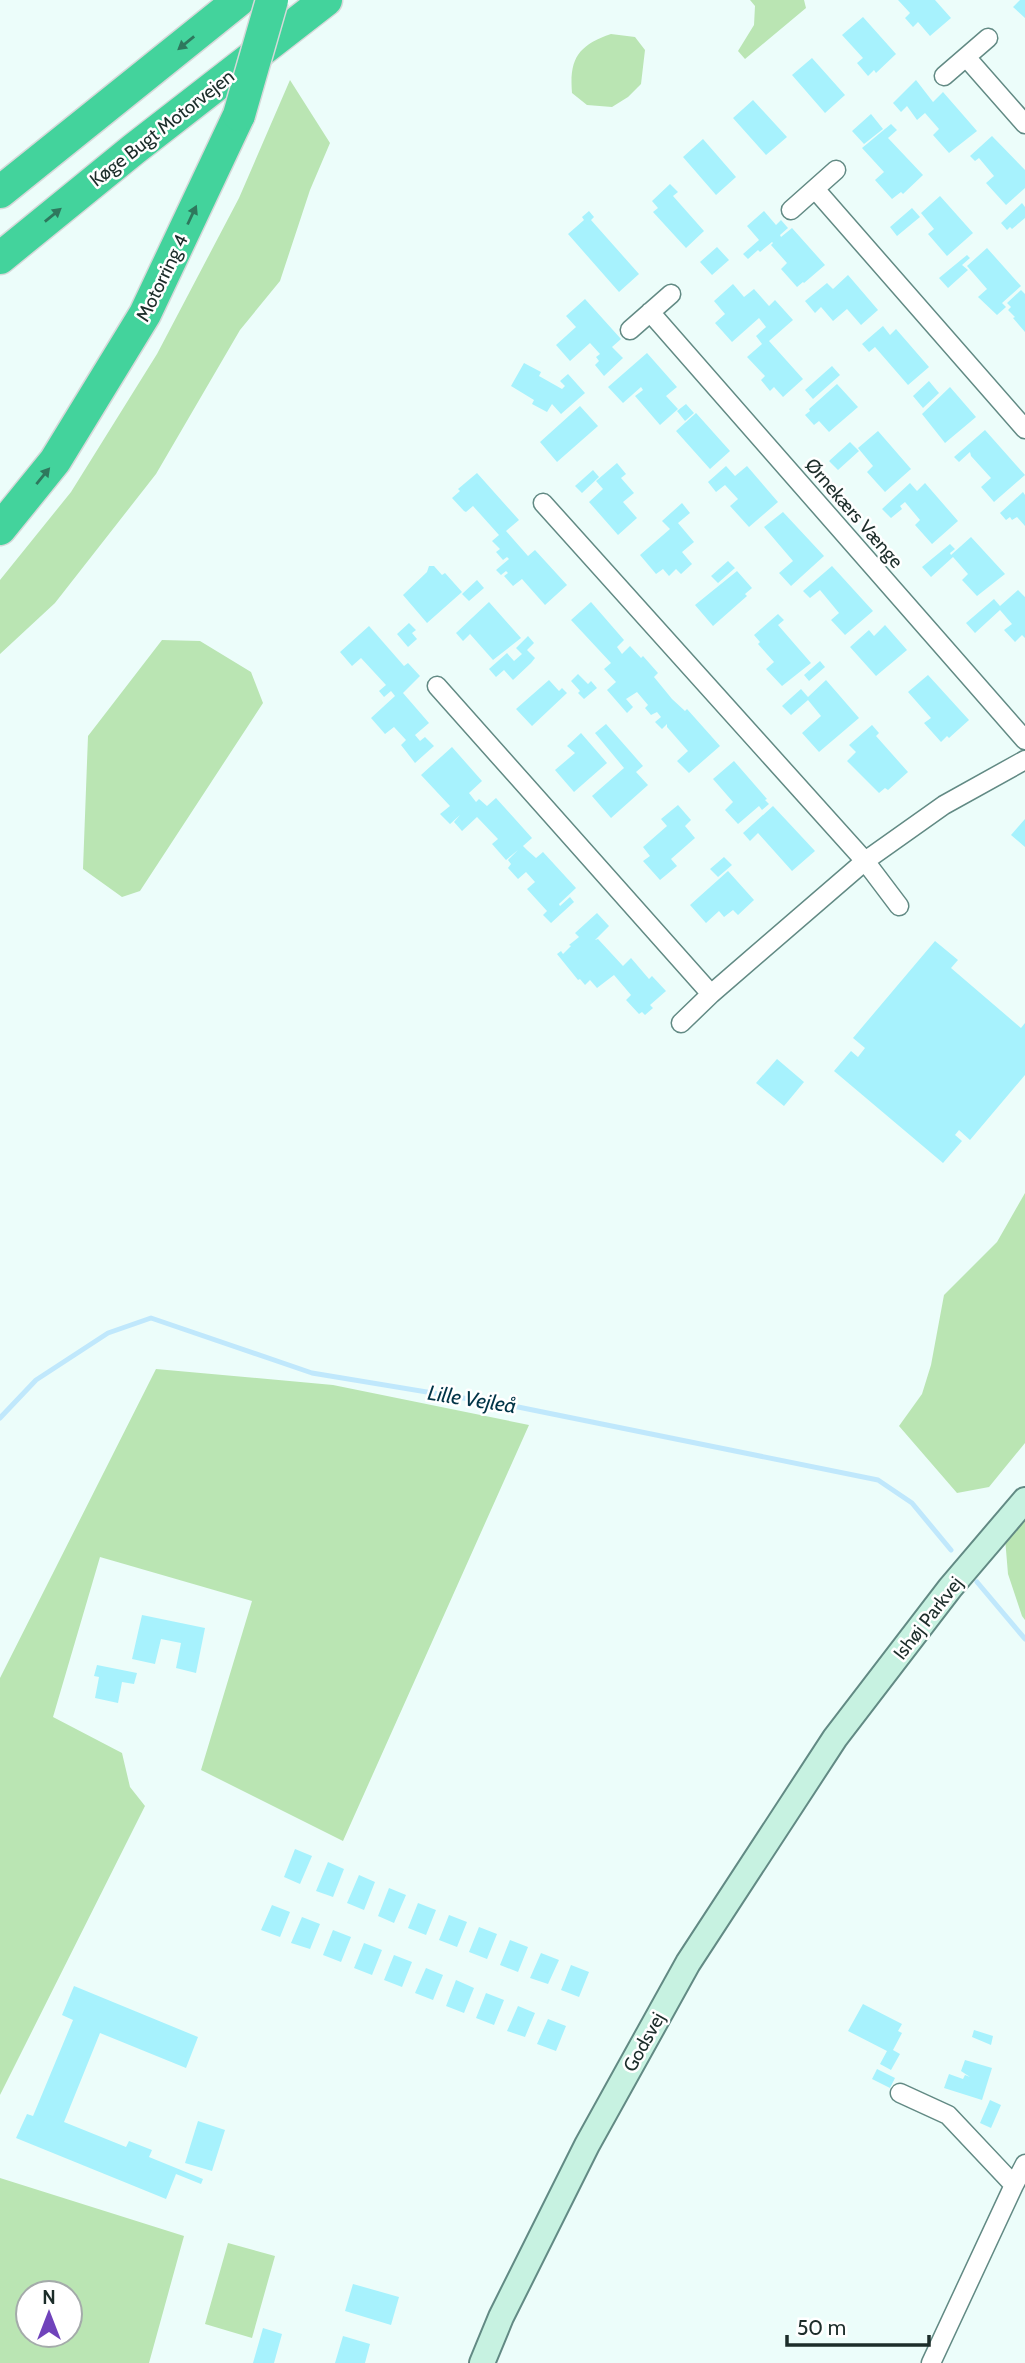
<svg xmlns="http://www.w3.org/2000/svg" width="1025" height="2363" font-family="Cabin,sans-serif">
  <rect width="100%" height="100%" fill="#ecfdfa"/>
  <!-- green -->
  <path fill="#bae5b3" fill-rule="evenodd" d="M 750,0 L 804,0 L 806,8 L 745,59 L 738,51 L 754,25 L 755,6 Z
    M 611,34 L 635,37 L 645,50 L 641,84 L 628,97 L 612,107 L 587,105 L 572,93 C 569,58 579,45 611,34 Z
    M 290,80 L 330,143 L 310,190 L 280,281 L 240,330 L 156,474 L 55,603 L 0,654 L 0,580 L 71,492 L 157,354 L 239,198 Z
    M 162,640 L 200,641 L 251,672 L 263,703 L 140,891 L 122,897 L 83,869 L 88,736 Z
    M 1025,1193 L 1025,1443 L 989,1487 L 957,1493 L 899,1426 L 922,1394 L 931,1365 L 944,1295 L 997,1242 Z
    M 156,1369 L 333,1385 L 529,1425 L 343,1841 L 201,1770 L 252,1601 L 100,1557 L 53,1717 L 122,1753 L 130,1787 L 145,1806 L 0,2095 L 0,1678 Z
    M 1025,1515 L 1025,1620 L 1022,1616 L 1008,1574 L 1005,1538 Z
    M 0,2178 L 184,2236 L 149,2363 L 0,2363 ZM 28,2293 L 70,2293 L 70,2335 L 28,2335 Z
    M 228,2243 L 275,2256 L 252,2338 L 205,2324 Z"/>
  <g fill="none" stroke-linecap="round" stroke-linejoin="round">
    <!-- stream -->
    <path stroke="#c0e8fc" stroke-width="5" d="M 0,1418 L 36,1380 L 108,1333 L 151,1318 L 312,1373 L 518,1407 L 878,1480 L 912,1503 L 951,1550
      M 977,1582 L 1025,1639"/>
  </g>
  <!-- building -->
  <path fill="#a7f2fd" d="M 898,0 L 935,0 L 951,18 L 930,36 L 918,22 L 913,27 L 905,18 L 910,13 Z
    M 1020,0 L 1025,0 L 1025,18 L 1013,7 Z
    M 863,17 L 896,54 L 876,73 L 874,70 L 868,76 L 857,63 L 863,58 L 842,35 Z
    M 812,58 L 845,95 L 825,113 L 792,75 Z
    M 916,80 L 933,102 L 943,92 L 977,131 L 949,153 L 933,135 L 939,129 L 925,113 L 917,120 L 907,106 L 901,112 L 893,103 Z
    M 753,100 L 787,137 L 766,155 L 733,118 Z
    M 871,114 L 883,129 L 864,144 L 852,131 Z
    M 891,124 L 897,130 L 888,138 L 923,175 L 903,194 L 901,192 L 892,199 L 875,180 L 884,172 L 862,148 Z
    M 992,136 L 1025,170 L 1025,188 L 1006,205 L 986,183 L 994,176 L 979,158 L 975,161 L 970,156 Z
    M 703,139 L 736,177 L 716,195 L 683,157 Z
    M 670,184 L 678,192 L 673,196 L 704,231 L 686,248 L 653,212 L 658,208 L 652,201 Z
    M 940,196 L 973,233 L 947,256 L 928,234 L 934,229 L 921,213 Z
    M 1022,203 L 1025,207 L 1025,218 L 1012,229 L 1010,227 L 1007,230 L 1001,223 Z
    M 912,208 L 920,217 L 897,236 L 890,227 Z
    M 589,211 L 594,217 L 591,220 L 639,274 L 619,292 L 568,234 L 584,220 L 582,217 Z
    M 764,211 L 776,225 L 781,220 L 788,228 L 780,235 L 781,237 L 792,228 L 825,265 L 804,283 L 803,282 L 797,287 L 781,269 L 787,263 L 771,245 L 773,243 L 772,242 L 760,252 L 758,250 L 748,259 L 743,254 L 759,240 L 747,226 Z
    M 717,247 L 729,260 L 712,275 L 700,262 Z
    M 987,248 L 1021,286 L 1002,303 L 1006,307 L 997,315 L 978,297 L 987,289 L 967,266 Z
    M 967,255 L 970,258 L 962,265 L 968,270 L 948,288 L 939,278 Z
    M 848,275 L 878,310 L 861,325 L 847,309 L 833,321 L 821,307 L 815,313 L 805,301 L 827,283 L 833,289 Z
    M 733,284 L 744,297 L 754,289 L 769,306 L 775,300 L 793,320 L 769,341 L 803,379 L 783,397 L 774,387 L 770,391 L 761,380 L 765,376 L 747,357 L 762,344 L 756,336 L 766,327 L 759,318 L 732,342 L 715,323 L 725,314 L 714,301 Z
    M 1021,290 L 1025,294 L 1025,332 L 1013,318 L 1015,317 L 1008,310 L 1011,307 L 1007,303 Z
    M 585,299 L 621,339 L 612,347 L 623,358 L 604,376 L 595,365 L 599,361 L 596,357 L 600,354 L 590,343 L 570,361 L 556,345 L 576,327 L 566,316 Z
    M 883,326 L 890,335 L 896,329 L 929,367 L 908,385 L 875,347 L 869,352 L 862,344 Z
    M 647,353 L 677,387 L 666,396 L 678,409 L 660,425 L 635,396 L 643,390 L 641,387 L 623,403 L 608,387 Z
    M 524,363 L 541,372 L 539,376 L 562,389 L 565,386 L 560,381 L 568,374 L 585,393 L 561,414 L 552,404 L 547,412 L 532,404 L 534,400 L 511,386 Z
    M 832,366 L 840,375 L 813,399 L 805,390 Z
    M 929,381 L 939,393 L 923,408 L 913,396 Z
    M 837,384 L 858,407 L 829,432 L 819,421 L 814,425 L 805,415 L 810,411 L 809,409 Z
    M 950,387 L 976,417 L 945,443 L 922,414 Z
    M 686,404 L 694,413 L 685,421 L 677,411 Z
    M 580,406 L 598,426 L 557,462 L 540,442 Z
    M 696,413 L 730,451 L 710,469 L 676,431 Z
    M 985,430 L 1025,475 L 994,502 L 981,487 L 991,478 L 971,456 L 970,452 L 959,462 L 954,457 Z
    M 878,431 L 911,469 L 885,492 L 867,472 L 873,466 L 858,448 Z
    M 850,442 L 859,451 L 838,470 L 829,461 Z
    M 617,463 L 626,474 L 621,478 L 634,493 L 623,502 L 637,518 L 618,535 L 589,502 L 603,489 L 596,481 Z
    M 726,466 L 735,476 L 747,466 L 778,502 L 749,527 L 730,506 L 738,499 L 725,485 L 716,492 L 708,482 Z
    M 593,470 L 599,477 L 582,493 L 575,486 Z
    M 477,473 L 519,520 L 506,531 L 528,556 L 535,550 L 567,585 L 545,605 L 522,579 L 513,586 L 504,576 L 508,573 L 506,571 L 501,575 L 496,570 L 509,559 L 507,557 L 503,560 L 496,552 L 500,549 L 492,541 L 499,535 L 473,506 L 466,512 L 464,511 L 452,498 L 460,491 L 458,489 Z
    M 910,483 L 917,491 L 925,483 L 958,521 L 932,544 L 915,525 L 920,520 L 905,502 L 900,506 L 902,509 L 891,518 L 882,509 Z
    M 1023,492 L 1025,495 L 1025,526 L 1017,517 L 1012,520 L 1010,517 L 1006,520 L 1000,513 Z
    M 682,503 L 690,513 L 678,523 L 694,542 L 682,552 L 692,564 L 681,574 L 676,569 L 669,576 L 663,569 L 656,574 L 640,555 L 670,529 L 662,521 Z
    M 783,512 L 824,556 L 791,586 L 779,573 L 793,561 L 764,527 Z
    M 971,537 L 1005,574 L 977,596 L 962,580 L 968,574 L 953,557 L 931,577 L 922,567 L 950,544 L 955,549 L 950,553 L 951,555 Z
    M 728,561 L 735,568 L 718,583 L 711,576 Z
    M 429,566 L 434,566 L 442,575 L 445,573 L 462,592 L 427,623 L 403,595 L 427,572 Z
    M 832,566 L 873,611 L 845,635 L 831,620 L 839,613 L 820,590 L 810,598 L 803,591 Z
    M 737,571 L 752,588 L 745,594 L 747,596 L 713,626 L 695,605 Z
    M 477,580 L 484,588 L 469,601 L 462,594 Z
    M 1018,590 L 1025,597 L 1025,638 L 1022,635 L 1015,642 L 1004,630 L 1012,624 L 1000,610 L 975,633 L 966,623 L 994,599 L 1000,606 Z
    M 489,602 L 521,638 L 493,660 L 470,634 L 463,641 L 456,633 Z
    M 591,602 L 624,640 L 617,647 L 622,654 L 630,646 L 641,658 L 643,656 L 658,673 L 654,677 L 672,699 L 685,711 L 687,709 L 720,746 L 689,773 L 677,761 L 688,751 L 667,727 L 667,724 L 662,729 L 655,722 L 661,717 L 657,712 L 651,715 L 645,708 L 648,705 L 637,692 L 626,699 L 633,707 L 627,713 L 607,690 L 616,682 L 604,669 L 611,663 L 571,620 Z
    M 778,614 L 784,620 L 778,625 L 811,663 L 782,686 L 766,669 L 774,662 L 758,644 L 760,642 L 754,635 Z
    M 409,623 L 416,630 L 412,633 L 417,639 L 408,647 L 397,634 Z
    M 885,625 L 907,650 L 876,676 L 850,647 L 869,630 L 874,636 Z
    M 369,626 L 404,666 L 408,663 L 420,676 L 403,693 L 429,723 L 415,735 L 420,741 L 425,737 L 434,746 L 415,763 L 401,745 L 406,740 L 394,727 L 385,734 L 371,718 L 395,696 L 391,691 L 384,697 L 379,691 L 386,685 L 361,658 L 352,666 L 340,652 Z
    M 528,636 L 534,643 L 527,650 L 535,658 L 531,663 L 513,680 L 504,670 L 496,677 L 489,669 L 507,653 L 514,661 L 522,654 L 516,648 Z
    M 820,661 L 825,667 L 809,681 L 804,675 Z
    M 578,674 L 588,684 L 591,681 L 597,688 L 584,699 L 578,693 L 580,691 L 571,681 Z
    M 928,675 L 969,720 L 949,738 L 947,736 L 941,742 L 924,723 L 931,718 L 908,692 Z
    M 549,680 L 559,691 L 562,688 L 567,693 L 532,726 L 516,709 Z
    M 826,680 L 859,718 L 819,752 L 802,733 L 821,716 L 808,700 L 791,715 L 782,706 L 801,689 L 808,697 Z
    M 606,724 L 643,766 L 636,772 L 648,785 L 611,818 L 592,796 L 624,768 L 595,733 Z
    M 872,725 L 879,733 L 876,736 L 908,772 L 888,790 L 885,788 L 879,793 L 847,761 L 856,752 L 849,745 Z
    M 581,733 L 607,763 L 574,792 L 555,770 L 575,753 L 567,746 Z
    M 452,747 L 482,781 L 469,793 L 476,802 L 479,799 L 487,806 L 496,798 L 532,838 L 523,846 L 527,850 L 536,858 L 543,852 L 576,888 L 559,904 L 560,906 L 570,897 L 574,902 L 551,923 L 543,915 L 547,911 L 527,889 L 535,882 L 526,872 L 518,879 L 508,868 L 511,864 L 508,860 L 518,850 L 506,860 L 492,844 L 498,839 L 477,817 L 462,831 L 454,822 L 460,815 L 450,824 L 440,814 L 450,806 L 421,775 Z
    M 734,761 L 767,799 L 765,800 L 769,804 L 762,810 L 759,806 L 738,824 L 725,810 L 733,802 L 713,779 Z
    M 678,805 L 691,820 L 685,826 L 695,838 L 671,859 L 677,866 L 660,880 L 643,861 L 650,856 L 643,847 L 667,826 L 661,819 Z
    M 773,806 L 815,851 L 792,871 L 758,833 L 750,841 L 743,833 Z
    M 1025,819 L 1025,847 L 1011,835 Z
    M 724,857 L 732,865 L 718,877 L 710,869 Z
    M 728,871 L 754,900 L 738,915 L 733,910 L 724,917 L 719,911 L 706,923 L 690,905 Z
    M 597,913 L 609,926 L 595,940 L 598,939 L 623,966 L 631,958 L 649,979 L 652,976 L 666,991 L 650,1005 L 653,1008 L 645,1015 L 642,1012 L 639,1014 L 626,1000 L 631,995 L 614,975 L 597,988 L 590,980 L 585,985 L 580,979 L 578,980 L 557,954 L 561,951 L 563,954 L 571,946 L 569,945 L 579,937 L 575,933 Z
    M 935,941 L 958,960 L 951,968 L 1021,1028 L 1025,1023 L 1025,1075 L 970,1140 L 959,1130 L 955,1135 L 962,1141 L 943,1163 L 834,1071 L 851,1051 L 858,1057 L 865,1048 L 853,1038 Z
    M 777,1059 L 804,1082 L 784,1106 L 756,1083 Z
    M 142,1615 L 205,1628 L 196,1673 L 176,1668 L 181,1643 L 161,1639 L 155,1664 L 132,1659 Z
    M 97,1665 L 137,1673 L 134,1684 L 122,1682 L 118,1703 L 95,1698 L 99,1677 L 94,1676 Z
    M 295,1849 L 312,1856 L 300,1884 L 284,1877 Z
    M 328,1862 L 344,1869 L 333,1897 L 316,1891 Z
    M 359,1875 L 375,1882 L 364,1910 L 347,1903 Z
    M 389,1888 L 406,1895 L 394,1923 L 378,1916 Z
    M 418,1903 L 436,1910 L 426,1935 L 408,1928 Z
    M 272,1905 L 290,1912 L 280,1937 L 261,1930 Z
    M 449,1915 L 467,1922 L 457,1947 L 439,1940 Z
    M 302,1917 L 320,1924 L 310,1949 L 291,1943 Z
    M 479,1927 L 497,1934 L 487,1959 L 469,1952 Z
    M 333,1930 L 351,1937 L 341,1962 L 323,1955 Z
    M 510,1940 L 528,1947 L 518,1972 L 500,1965 Z
    M 364,1943 L 382,1950 L 372,1975 L 354,1968 Z
    M 541,1953 L 559,1960 L 548,1984 L 530,1978 Z
    M 394,1955 L 412,1962 L 402,1987 L 384,1980 Z
    M 571,1965 L 589,1972 L 579,1997 L 561,1990 Z
    M 426,1968 L 443,1975 L 433,2000 L 415,1993 Z
    M 456,1980 L 474,1988 L 464,2013 L 446,2006 Z
    M 74,1986 L 198,2037 L 186,2068 L 100,2033 L 64,2122 L 126,2147 L 129,2141 L 152,2150 L 149,2157 L 203,2179 L 201,2184 L 176,2174 L 166,2199 L 16,2138 L 27,2114 L 33,2116 L 73,2020 L 62,2015 Z
    M 486,1993 L 504,2000 L 494,2025 L 476,2018 Z
    M 863,2004 L 902,2024 L 898,2031 L 902,2033 L 893,2050 L 900,2054 L 891,2070 L 880,2064 L 887,2051 L 848,2031 Z
    M 518,2006 L 535,2013 L 525,2037 L 507,2031 Z
    M 548,2019 L 566,2026 L 556,2051 L 537,2044 Z
    M 974,2030 L 993,2036 L 991,2045 L 972,2037 Z
    M 965,2060 L 992,2068 L 982,2100 L 944,2088 L 949,2074 L 963,2079 L 965,2075 L 970,2077 L 961,2071 Z
    M 877,2069 L 895,2078 L 890,2088 L 872,2079 Z
    M 990,2100 L 1001,2105 L 991,2128 L 980,2123 Z
    M 198,2121 L 225,2130 L 212,2171 L 185,2163 Z
    M 353,2284 L 399,2297 L 391,2325 L 345,2311 Z
    M 263,2328 L 282,2334 L 274,2363 L 253,2363 Z
    M 343,2336 L 370,2344 L 365,2363 L 335,2363 Z"/>
  <g fill="none" stroke-linecap="round" stroke-linejoin="round">
    <defs>
      <path id="street" d="M 966,57 L 1025,124
        M 944,76 L 988,38
        M 815,189 L 1025,429
        M 791,210 L 836,170
        M 650,312 L 1025,740
        M 630,330 L 671,294
        M 543,503 L 865,861 L 899,906
        M 437,686 L 711,994
        M 681,1023 L 711,994 L 865,861 L 944,805 L 1025,760
        M 900,2093 L 948,2115 L 1014,2185 L 931,2363
        M 1014,2185 L 1025,2164"/>
      <path id="secondary" d="M 482,2363 L 501,2317 L 587,2145 L 688,1963 L 835,1738 L 950,1588 L 1025,1500"/>
      <path id="highway" d="M 0,192 L 239,0
        M 0,258 L 134,149 L 326,0
        M 0,529 L 55,461 L 145,314 L 239,115"/>
    </defs>
    <!-- street casing -->
    <use href="#street" stroke="#628a84" stroke-width="21"/>
    <!-- secondary casing -->
    <use href="#secondary" stroke="#628a84" stroke-width="28"/>
    <!-- highway casing -->
    <use href="#highway" stroke="#d6d9d9" stroke-width="35"/>
    <!-- street -->
    <use href="#street" stroke="#fff" stroke-width="18"/>
    <!-- secondary -->
    <use href="#secondary" stroke="#c7f2e1" stroke-width="24"/>
    <!-- highway -->
    <use href="#highway" stroke="#43d39c" stroke-width="32"/>
    <defs>
      <path id="highway-bridge" d="M 239,115 L 272,0"/>
    </defs>
    <!-- highway-bridge casing -->
    <use href="#highway-bridge" stroke="#d6d9d9" stroke-width="35" stroke-linecap="butt"/>
    <!-- highway-bridge -->
    <use href="#highway-bridge" stroke="#43d39c" stroke-width="32"/>
  </g>
  <!-- one-way arrows -->
  <defs><path id="oneway-solid" d="M-6-.8H1V-3.2L6.5 0L1 3.2V.8H-6Z" transform="scale(1.75)"/></defs>
  <g fill="#2e785d">
    <use href="#oneway-solid" transform="translate(186 43) rotate(141)"/>
    <use href="#oneway-solid" transform="translate(53 215) rotate(-39)"/>
    <use href="#oneway-solid" transform="translate(192 215) rotate(-65)"/>
    <use href="#oneway-solid" transform="translate(43 476) rotate(-51)"/>
  </g>
  <g text-anchor="middle" dominant-baseline="central" stroke-width="5" stroke-linejoin="round" paint-order="stroke">
    <!-- street labels -->
    <g font-size="19" fill="#1c2d2a" stroke="#fff">
      <text transform="translate(162 128) rotate(-38)">Køge Bugt Motorvejen</text>
      <text transform="translate(162 278) rotate(-64)">Motorring 4</text>
      <text transform="translate(854 513) rotate(49)">Ørnekærs Vænge</text>
      <text transform="translate(928 1618) rotate(-52)">Ishøj Parkvej</text>
      <text transform="translate(644 2042) rotate(-61)">Godsvej</text>
    </g>
    <!-- water labels -->
    <g font-size="21" font-style="italic" fill="#003447" stroke="#fff">
      <text transform="translate(472 1399) rotate(9)">Lille Vejleå</text>
    </g>
  </g>
  <!-- north arrow -->
  <g transform="translate(49 2314)"><circle r="33" fill="#ffffff" stroke="#a4abaa" stroke-width="2"/>
  <path d="M0-5L12 26L0 18L-12 26Z" fill="#7043bb"/>
  <text y="-10" font-size="19" font-weight="bold" text-anchor="middle" fill="#1c2d2a">N</text>
  </g>
  <!-- scale -->
  <path d="M787 2335v10h142v-10" fill="none" stroke="#1c2d2a" stroke-width="3.5"/>
  <text x="797" y="2335" font-size="21" fill="#1c2d2a" stroke="#ffffff" stroke-width="5" paint-order="stroke">50 m</text>
</svg>
